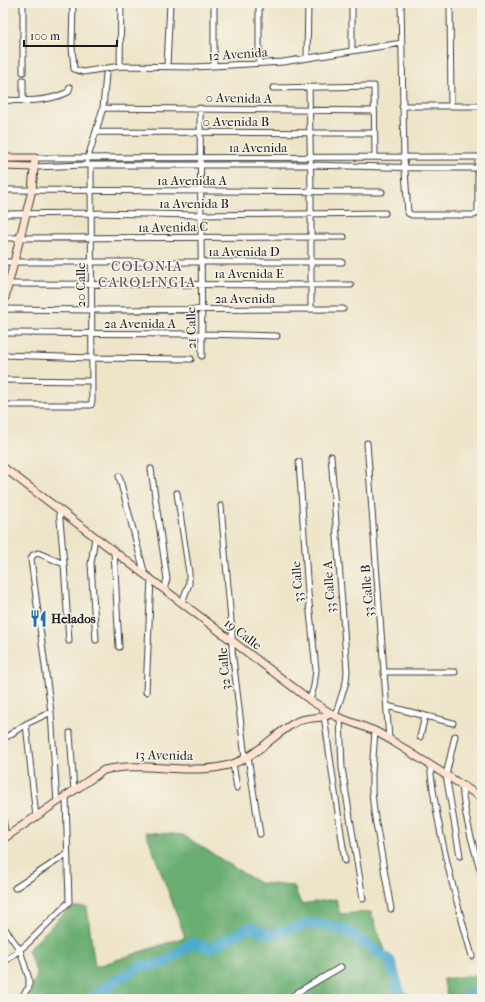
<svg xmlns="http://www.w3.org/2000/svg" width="485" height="1002" font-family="'IM FELL French Canon',serif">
  <rect width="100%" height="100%" fill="#f7f3e8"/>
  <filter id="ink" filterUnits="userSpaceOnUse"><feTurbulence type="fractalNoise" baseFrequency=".025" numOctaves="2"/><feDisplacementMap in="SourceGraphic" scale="8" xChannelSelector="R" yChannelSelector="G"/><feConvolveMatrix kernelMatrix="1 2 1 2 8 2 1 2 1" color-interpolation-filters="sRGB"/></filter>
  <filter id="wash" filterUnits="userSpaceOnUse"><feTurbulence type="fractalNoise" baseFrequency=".012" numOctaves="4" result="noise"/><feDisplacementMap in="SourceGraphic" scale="16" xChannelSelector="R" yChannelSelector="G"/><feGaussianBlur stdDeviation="0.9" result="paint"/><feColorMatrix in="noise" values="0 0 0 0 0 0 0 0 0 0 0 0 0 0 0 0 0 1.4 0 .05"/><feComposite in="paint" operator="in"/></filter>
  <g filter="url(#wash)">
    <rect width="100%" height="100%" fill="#eee5c9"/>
    <!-- forest -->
    <path fill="#6aae72" stroke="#436547" d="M 146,832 L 183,835 L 259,883 L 294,886 L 301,904 L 336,899 L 340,914 L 371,912 L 403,999 L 26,999 L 37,975 L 28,950 L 70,907 L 87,907 L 95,967 L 185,937 Z
      M 482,974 L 482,999 L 448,999 L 443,979 Z"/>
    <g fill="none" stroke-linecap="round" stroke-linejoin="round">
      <!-- river -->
      <path stroke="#4fabcd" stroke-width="11" d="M 91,999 L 110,984 L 141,966 L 164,963 L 192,943 L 211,948 L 250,927 L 270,935 L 312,923 L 346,930 L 390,961 L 400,994 L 406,999
        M 463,999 L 477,991 L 482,990"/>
    </g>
  </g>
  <g filter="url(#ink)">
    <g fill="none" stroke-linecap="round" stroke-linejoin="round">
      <defs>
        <path id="street" d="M 73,3 L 72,47 L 74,69 L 83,72 L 120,66 L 195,67 L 283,62 L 402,43
          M 401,3 L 404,158 L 408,213 L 412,215 L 474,215 L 478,213 L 478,157
          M 450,3 L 451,106
          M 352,51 L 352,3
          M 307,58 L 308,3
          M 259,63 L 259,3
          M 120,66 L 121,3
          M 167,66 L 170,3
          M 214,66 L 214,3
          M 23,72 L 23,3
          M 23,80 L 23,101
          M 309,87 L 311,191 L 311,309
          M 273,88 L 374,86 L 375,157
          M 3,100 C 24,101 46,102 66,93 L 68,92 L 70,87
          M 402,106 L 482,106
          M 103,108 L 374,111
          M 200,108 L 202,356
          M 97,132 L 375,133
          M 35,158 L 482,157
          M 87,161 L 103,108 L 106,74
          M 35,167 L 85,165 L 311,165 L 423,168 L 482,168
          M 3,190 L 382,192
          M 3,214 L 92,213 L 201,215 L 385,213
          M 3,238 L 344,237
          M 3,262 L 342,262
          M 3,284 L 351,285
          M 3,309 L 92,310 L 343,309
          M 3,333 L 202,334 L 277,336
          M 3,355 L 91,358 L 191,359
          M 3,380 L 91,381
          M 3,405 L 91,405 L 92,401 L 91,165
          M 367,443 L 389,739
          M 331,456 L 347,671 L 346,682 L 335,716
          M 299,462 L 308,593 L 316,670 L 314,686 L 310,700
          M 151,469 L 167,579 L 164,589
          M 119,476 L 145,575
          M 177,493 L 189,573 L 189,584 L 182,602
          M 221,506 L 232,632 L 232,650 L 245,758
          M 59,509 L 64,564 L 69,641
          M 95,537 L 91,564 L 96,640
          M 114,551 L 119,647
          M 384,672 L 455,672
          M 146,692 L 151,578
          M 387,706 L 453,723
          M 324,716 L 345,861
          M 340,718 L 342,768 L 363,899
          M 26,724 L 36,817
          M 375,731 L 372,772 L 372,792 L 374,812 L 391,909
          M 70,733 L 74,791
          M 8,736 L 26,724 L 51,712
          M 455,736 L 446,775 L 460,856
          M 420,737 L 425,716
          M 248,757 L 260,834
          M 233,764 L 237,788
          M 430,766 C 437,831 454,893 472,956
          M 462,785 C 464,815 473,846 482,876
          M 57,803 L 51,712 L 31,559 L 33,555 L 38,553 L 64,564
          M 3,819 L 6,837
          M 15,888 L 67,854
          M 3,926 L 20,950 L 29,979 L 29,987 L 20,999
          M 3,963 L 28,943 L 69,902 L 66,797
          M 288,999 L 298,992 L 341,967"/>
        <path id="secondary" d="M 3,158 L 35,158 L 32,190 L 3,306
          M 3,166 L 35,167
          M 3,467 L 310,700 L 335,716 L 375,731 L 389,739 L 476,794 L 482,797
          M 3,839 L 104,770 C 146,760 191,777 232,764 C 257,756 274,734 296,722 C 306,716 324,720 331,713"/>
      </defs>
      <!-- street casing -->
      <use href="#street" stroke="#3c3a36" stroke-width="7"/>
      <!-- secondary casing -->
      <use href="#secondary" stroke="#3c3a36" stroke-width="9"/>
      <!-- street -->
      <use href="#street" stroke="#fff" stroke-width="5"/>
      <!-- secondary -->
      <use href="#secondary" stroke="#fde4d1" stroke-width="7"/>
    </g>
  </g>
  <!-- icons -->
  <defs>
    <symbol id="restaurant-bare" viewBox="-9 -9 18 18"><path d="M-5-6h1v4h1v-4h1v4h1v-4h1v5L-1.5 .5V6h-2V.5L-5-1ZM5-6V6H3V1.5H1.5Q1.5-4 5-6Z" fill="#1f6fb2" stroke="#f7f3e8" stroke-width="2.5" paint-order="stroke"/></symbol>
  </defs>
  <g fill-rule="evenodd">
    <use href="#restaurant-bare" x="26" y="606" width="25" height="25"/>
  </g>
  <g text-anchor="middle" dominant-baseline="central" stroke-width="3" stroke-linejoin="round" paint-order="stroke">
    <!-- street labels -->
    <g font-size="13" fill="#1c1c1c" stroke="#f7f3e8">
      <text transform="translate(238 54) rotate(-4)">12 Avenida</text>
      <text transform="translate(239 98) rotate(1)">0 Avenida A</text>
      <text x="236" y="121">0 Avenida B</text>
      <text x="258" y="147">1a Avenida</text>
      <text x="192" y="180">1a Avenida A</text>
      <text x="194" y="203">1a Avenida B</text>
      <text transform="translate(173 227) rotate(-1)">1a Avenida C</text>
      <text x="244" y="251">1a Avenida D</text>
      <text x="249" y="273">1a Avenida E</text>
      <text transform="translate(80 285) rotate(-90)">20 Calle</text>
      <text x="245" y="298">2a Avenida</text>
      <text x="140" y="323">2a Avenida A</text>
      <text transform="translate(191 328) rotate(-91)">21 Calle</text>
      <text transform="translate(297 582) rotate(-94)">33 Calle</text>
      <text transform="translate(329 587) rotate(-94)">33 Calle A</text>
      <text transform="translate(367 591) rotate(-94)">33 Calle B</text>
      <text transform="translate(243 634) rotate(37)">19 Calle</text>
      <text transform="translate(224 669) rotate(-95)">32 Calle</text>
      <text transform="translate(164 755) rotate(1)">13 Avenida</text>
    </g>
    <!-- poi labels -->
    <g font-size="13" font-weight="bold" fill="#1c1c1c" stroke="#f7f3e8" text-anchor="start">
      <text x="51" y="618">Helados</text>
    </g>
    <!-- neighbourhood labels -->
    <g font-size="14" letter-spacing="1" fill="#634e5b" stroke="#f7f3e8">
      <text x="147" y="266">COLONIA<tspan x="147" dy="16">CAROLINGIA</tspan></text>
    </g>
  </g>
  <!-- margin -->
  <rect width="485" height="1002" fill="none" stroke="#f7f3e8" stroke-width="16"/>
  <!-- scale -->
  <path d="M24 40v6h93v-6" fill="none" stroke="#1c1c1c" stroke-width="2"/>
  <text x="30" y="40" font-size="12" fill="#1c1c1c" stroke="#f7f3e8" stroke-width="3" paint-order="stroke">100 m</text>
</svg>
